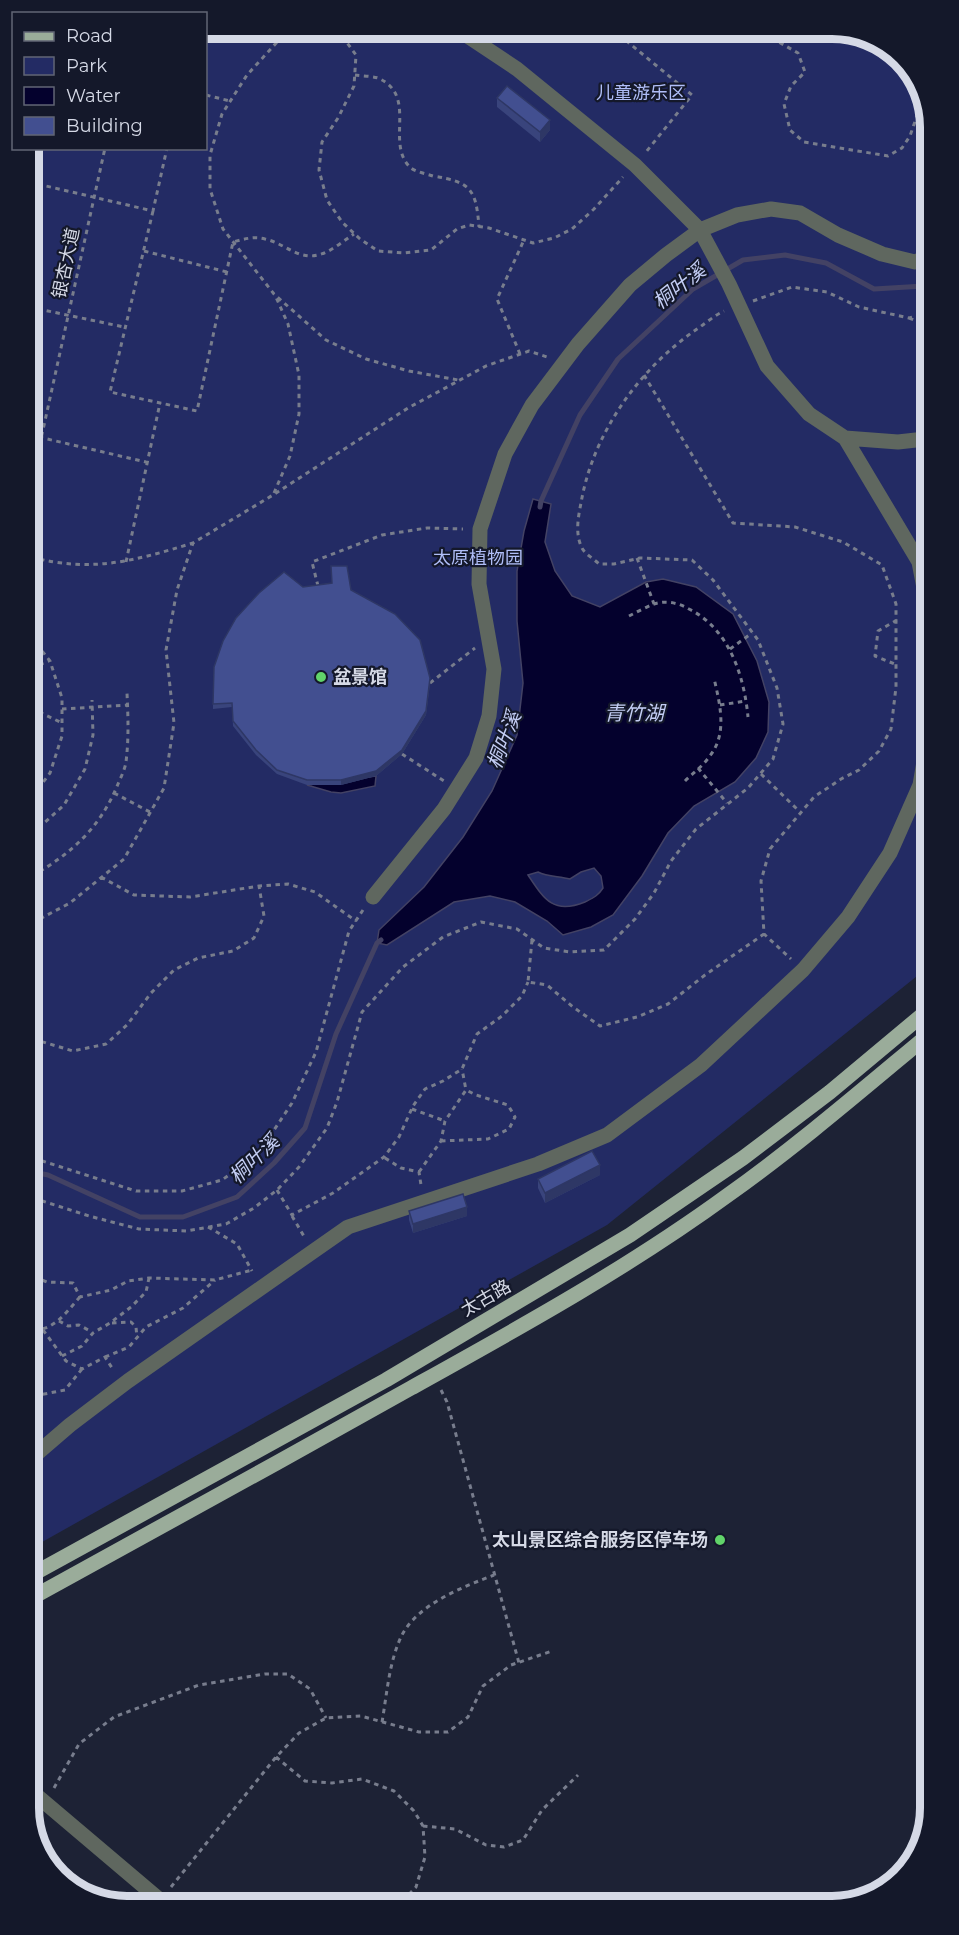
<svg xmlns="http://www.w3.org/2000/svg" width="959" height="1935" font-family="Montserrat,'Noto Sans SC',sans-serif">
  <rect width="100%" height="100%" fill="#1d2235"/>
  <!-- green -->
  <path fill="#232b64" d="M 206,29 L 839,29 L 892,49 L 923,90 L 927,968 L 607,1225 L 35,1546 L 29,149 L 206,148 Z"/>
  <!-- water -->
  <path fill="#04012d" stroke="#434264" stroke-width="1.5" fill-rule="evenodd" d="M 533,499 L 551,504 L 545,542 L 555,571 L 572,596 L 600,607 L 646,582 L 663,579 L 696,587 L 733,614 L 757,661 L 769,702 L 768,732 L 756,758 L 735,782 L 694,806 L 668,833 L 642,876 L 613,915 L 591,927 L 563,935 L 547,921 L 515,902 L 490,896 L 454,902 L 387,945 L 377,943 L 379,930 L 424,887 L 463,837 L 492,791 L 517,735 L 523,683 L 517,621 L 517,571 L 524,531 ZM 594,868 L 601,876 L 603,888 C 598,896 593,898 585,902 C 553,915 544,899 528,875 L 538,872 C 548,877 559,876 570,879 L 581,872 Z
    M 376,776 L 375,786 L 341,793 L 331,792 L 307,785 Z"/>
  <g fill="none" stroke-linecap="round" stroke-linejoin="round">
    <!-- stream -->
    <path stroke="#434264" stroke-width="5" d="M 540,507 L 541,501 L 580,415 L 618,359 L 693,289 L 743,260 L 785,255 L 826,263 L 874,289 L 924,286
      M 33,1172 L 48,1175 L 140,1217 L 183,1217 L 237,1197 L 274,1163 L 305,1128 L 336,1034 L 377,943 L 381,940"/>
    <!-- path -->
    <path stroke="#787d8d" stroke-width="3" stroke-dasharray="4.5 4.5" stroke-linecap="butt" d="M 289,29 L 247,75 L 222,114 L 210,155 L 210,189 L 223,229 L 274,294 L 326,340 L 366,359 L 409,371 L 458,380
      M 337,29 L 356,55 L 354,86 L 338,118 L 322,142 L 319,170 L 327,200 L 342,222 L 360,239 L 378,251 L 404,253 L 431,250 L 457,229 L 469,225 L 489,228 L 533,243 L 554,238 L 572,229 L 594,209 L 623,177
      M 612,29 L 692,95 L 646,152
      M 756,29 L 798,53 L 805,72 L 791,86 L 784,104 L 790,130 L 804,142 L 888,156 L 902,148 L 910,136 L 923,98
      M 355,75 C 362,76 371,76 378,78 C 419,96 384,144 411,168 C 416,172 427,174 433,176 C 471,182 476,189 479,227
      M 206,95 L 230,101
      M 29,171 L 34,148
      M 29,182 L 153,211 L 167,148
      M 153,211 L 110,392 L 197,411 L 233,242 C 244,239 254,236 265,239 C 284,243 298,260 318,255 C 331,252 343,241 354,234
      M 144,251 L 227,272
      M 753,301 L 792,287 L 827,292 L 859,307 L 909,318 L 924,314
      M 29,307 L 124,327
      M 909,318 L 924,324
      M 520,354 L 497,299 L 524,240
      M 644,375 L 733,523 L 795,527 L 843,542 L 882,565 L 896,604 L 896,687 L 891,729 L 879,751 L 859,770 L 841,779 L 814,797 L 770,849 L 761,881 L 764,934 L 791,959
      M 30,435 L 146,462
      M 30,489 L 105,148
      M 274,493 L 290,456 L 299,414 L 299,375 L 288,324 L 275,295
      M 31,557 C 92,573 134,561 193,543
      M 637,558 L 654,604
      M 126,562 L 160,403
      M 318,586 L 312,562 L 382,535 L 427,528 L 463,529
      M 629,616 C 637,612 646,607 654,604 C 666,600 679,603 689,609 C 729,629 744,675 748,717
      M 897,620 L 878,631 L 875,656 L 897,665
      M 31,637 L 50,661 L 62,698 L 62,736 L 50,773 L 32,797
      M 730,649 L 752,633
      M 31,668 L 49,661
      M 430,683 L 475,648
      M 720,705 L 746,701
      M 31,708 L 62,723
      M 62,709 L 128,705
      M 402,754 L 444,781
      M 698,768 L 727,803
      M 761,774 L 800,812
      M 685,781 C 693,773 703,766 709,757 C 728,734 720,705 714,678
      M 114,793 L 150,812
      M 32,834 L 64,805 L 85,769 L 93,735 L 92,700
      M 32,876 C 72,853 100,828 118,784 C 121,777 125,769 126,762 C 129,738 128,716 127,693
      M 101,877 L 134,895 L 190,897 L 259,886 L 288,884 L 315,892 L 356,921
      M 32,923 L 70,903 L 124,859 L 164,788 L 174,723 L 166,650 L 177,590 L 193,543 L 273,495 L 408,408 L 486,366 L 529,351 L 547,357
      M 532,940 L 528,982 L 547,985 L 573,1007 L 600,1026 L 637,1017 L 668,1004 L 705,975 L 764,934
      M 33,1039 L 73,1051 L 106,1044 L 127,1025 L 151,993 L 174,970 L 198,958 L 233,951 L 254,938 L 264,916 L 259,886
      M 412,1109 L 445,1121
      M 441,1141 L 488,1139 L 509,1129 L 515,1117 L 508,1105 L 476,1095 L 466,1090
      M 33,1158 L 136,1191 L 182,1191 L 222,1180 L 258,1154 L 292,1103 L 316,1052 L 349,931 L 363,910
      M 385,1158 L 401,1168 L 419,1172 L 421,1185
      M 419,1172 L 441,1141 L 445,1121 L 466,1090 L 462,1069
      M 277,1190 L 292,1215 L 333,1193 L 384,1157 L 399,1137 L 413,1106 L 425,1089 L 443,1081 L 462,1069 L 477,1034 L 502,1016 L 522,996 L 528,982
      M 33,1198 L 89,1216 L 139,1229 L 186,1231 L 226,1224 L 254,1208 L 277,1190 L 299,1167 L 327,1128 L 337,1102 L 362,1012 L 403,967 L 443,937 L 481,922 L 517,929 L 544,948 L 570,952 L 604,950 L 635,919 L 654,893 L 671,861 L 696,829 L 748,788 L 773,759 L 783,724 L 777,688 L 758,640 L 713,580 L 692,560 L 640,558 L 614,564 L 599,564 C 594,559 585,554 582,548 C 575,534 578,518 581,503 C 593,433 639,369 697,329 C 706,323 715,315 724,311
      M 292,1216 L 305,1238
      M 208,1227 L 237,1244 L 252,1271
      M 34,1277 L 47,1282 L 73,1283 L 80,1297 L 111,1290 L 128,1281 L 149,1278 L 215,1280 L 252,1270
      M 59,1321 L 68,1326 L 79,1325 L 92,1332
      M 112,1323 L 131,1322 L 136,1327 L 137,1338
      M 34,1330 C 55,1330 67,1311 80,1297
      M 43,1330 L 66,1361 L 82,1369 L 105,1357 L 114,1371
      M 62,1356 L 82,1346 L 93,1333 L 110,1323 L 131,1307 L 146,1292 L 149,1278
      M 105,1357 L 129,1347 L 146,1327 L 183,1308 L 215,1280
      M 441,1390 L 447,1402 L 519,1663
      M 34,1396 L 65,1390 L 82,1369
      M 382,1722 C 387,1694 389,1661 402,1635 C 418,1604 463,1587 494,1575
      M 276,1757 L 305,1781 L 332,1783 L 362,1779 L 394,1791 L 414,1811 L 423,1826 L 425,1857 L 416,1887 L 400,1904
      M 54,1788 L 79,1744 L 114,1717 L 199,1685 L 265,1674 L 288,1674 L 310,1689 L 326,1718
      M 423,1826 L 455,1829 L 486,1845 L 504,1847 L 523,1840 L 542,1810 L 578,1775
      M 171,1887 L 276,1757 L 299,1733 L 326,1718 L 361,1716 L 419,1732 L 448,1732 L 468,1717 L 483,1686 L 511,1665 L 552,1651"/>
    <!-- minor -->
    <path stroke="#5f675f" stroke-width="15" d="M 457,29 L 517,69 L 635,165 L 700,230 L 729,284 L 767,366 L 809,414 L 845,438 L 898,442 L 925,439
      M 845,438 L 919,562 L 925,593
      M 373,897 L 444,809 L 476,758 L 489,716 L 494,669 L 479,584 L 480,529 L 505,454 L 532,405 L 578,344 L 630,285 L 666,255 L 700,230 L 737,215 L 771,209 L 800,213 L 838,235 L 882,254 L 915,262 L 924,258
      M 34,1456 L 70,1425 L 128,1381 L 348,1227 L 538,1164 L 607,1135 L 701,1065 L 803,970 L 848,917 L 890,853 L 920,785 L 926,750
      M 36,1795 L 167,1906"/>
    <!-- major -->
    <path stroke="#9aac9a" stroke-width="15" d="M 35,1573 L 386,1380 L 630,1235 L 743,1158 L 830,1092 L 927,1011
      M 35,1596 C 161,1527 286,1458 411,1388 C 519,1328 628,1268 728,1195 C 797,1146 862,1090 927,1036"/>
    <!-- path-bridge -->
    <path stroke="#787d8d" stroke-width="3" stroke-dasharray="4.5 4.5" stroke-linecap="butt" d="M 33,1156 L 36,1164 L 33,1182"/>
  </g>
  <!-- wall -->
  <path fill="#39447c" d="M 497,98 L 550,130 L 540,142 L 497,107 Z
    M 332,583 L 351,590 L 430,683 L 426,715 L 402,754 L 376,776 L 341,785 L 307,785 L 277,774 L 256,755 L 233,726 L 232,707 L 213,709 L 213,704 L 303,587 Z
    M 600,1175 L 545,1203 L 538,1188 L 538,1179 Z
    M 409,1211 L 467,1216 L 413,1233 L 409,1220 Z"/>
  <!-- shaded-wall -->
  <path fill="#2e3765" d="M 550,120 L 550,130 L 540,142 L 540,132 Z
    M 430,678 L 426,715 L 402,754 L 376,776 L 341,785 L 341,780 Z
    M 600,1165 L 600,1175 L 545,1203 L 545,1193 Z
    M 467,1207 L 467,1216 L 413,1233 L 413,1224 Z
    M 45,1847 L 45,1857 L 41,1852 Z"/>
  <!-- building -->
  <path fill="#424f90" stroke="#2e3765" stroke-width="1.5" d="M 507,86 L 550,120 L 540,132 L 497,98 Z
    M 331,566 L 347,566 L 351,590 L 395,614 L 420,640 L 430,678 L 426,711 L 402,750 L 376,771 L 341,780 L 307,780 L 277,770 L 256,750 L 233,721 L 232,703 L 213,704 L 214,667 L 223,641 L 236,618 L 259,593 L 284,572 L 303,587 L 332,583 Z
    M 592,1151 L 600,1165 L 545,1193 L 538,1179 Z
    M 463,1194 L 467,1207 L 413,1224 L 409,1211 Z
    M 36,1840 L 45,1847 L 41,1852 L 36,1845 Z"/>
  <!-- markers -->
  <g fill="#61d46a" stroke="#14182a" stroke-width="2">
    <circle cx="321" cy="677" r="6"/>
    <circle cx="720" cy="1540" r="6"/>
  </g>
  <g text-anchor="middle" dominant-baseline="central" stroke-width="4.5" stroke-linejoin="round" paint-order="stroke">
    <!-- park labels -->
    <g font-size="18" fill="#b0bef8" stroke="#14182a">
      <text x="641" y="93">儿童游乐区</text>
      <text x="478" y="558">太原植物园</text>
    </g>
    <!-- street labels -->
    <g font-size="18" fill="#d5d9e6" stroke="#14182a">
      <text transform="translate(66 263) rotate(-78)">银杏大道</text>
      <text transform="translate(486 1298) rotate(-30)">太古路</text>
    </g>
    <!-- poi labels -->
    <g font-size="18" font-weight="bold" fill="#d5d9e6" stroke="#14182a" text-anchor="start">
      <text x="333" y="677">盆景馆</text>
      <text x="708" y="1540" text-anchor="end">太山景区综合服务区停车场</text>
    </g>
    <!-- water labels -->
    <g font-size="20" font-style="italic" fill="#c3cdf4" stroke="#14182a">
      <text transform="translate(679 286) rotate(-38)">桐叶溪</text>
      <text x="634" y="713">青竹湖</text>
      <text transform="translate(504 740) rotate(-69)">桐叶溪</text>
      <text transform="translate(254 1159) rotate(-44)">桐叶溪</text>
    </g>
  </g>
  <!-- crop -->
  <path d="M0 0H959V1935H0ZM127 39H832A88 88 0 0 1 920 127V1808A88 88 0 0 1 832 1896H127A88 88 0 0 1 39 1808V127A88 88 0 0 1 127 39Z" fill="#14182a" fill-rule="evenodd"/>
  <path fill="none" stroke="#d5d9e6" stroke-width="8" d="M127 39H832A88 88 0 0 1 920 127V1808A88 88 0 0 1 832 1896H127A88 88 0 0 1 39 1808V127A88 88 0 0 1 127 39Z"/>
  <!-- legend -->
  <rect x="12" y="12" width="195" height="138" fill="#14182a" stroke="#616575" stroke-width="1.5"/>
  <rect x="24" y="32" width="30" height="9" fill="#9aac9a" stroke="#616575" stroke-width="1.5"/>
  <text x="66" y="42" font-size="18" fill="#d5d9e6">Road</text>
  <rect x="24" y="57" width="30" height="18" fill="#232b64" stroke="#616575" stroke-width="1.5"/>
  <text x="66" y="72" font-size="18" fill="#d5d9e6">Park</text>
  <rect x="24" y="87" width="30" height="18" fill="#04012d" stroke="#616575" stroke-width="1.5"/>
  <text x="66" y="102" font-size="18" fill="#d5d9e6">Water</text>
  <rect x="24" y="117" width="30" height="18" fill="#424f90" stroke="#616575" stroke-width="1.5"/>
  <text x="66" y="132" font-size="18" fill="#d5d9e6">Building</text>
</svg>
